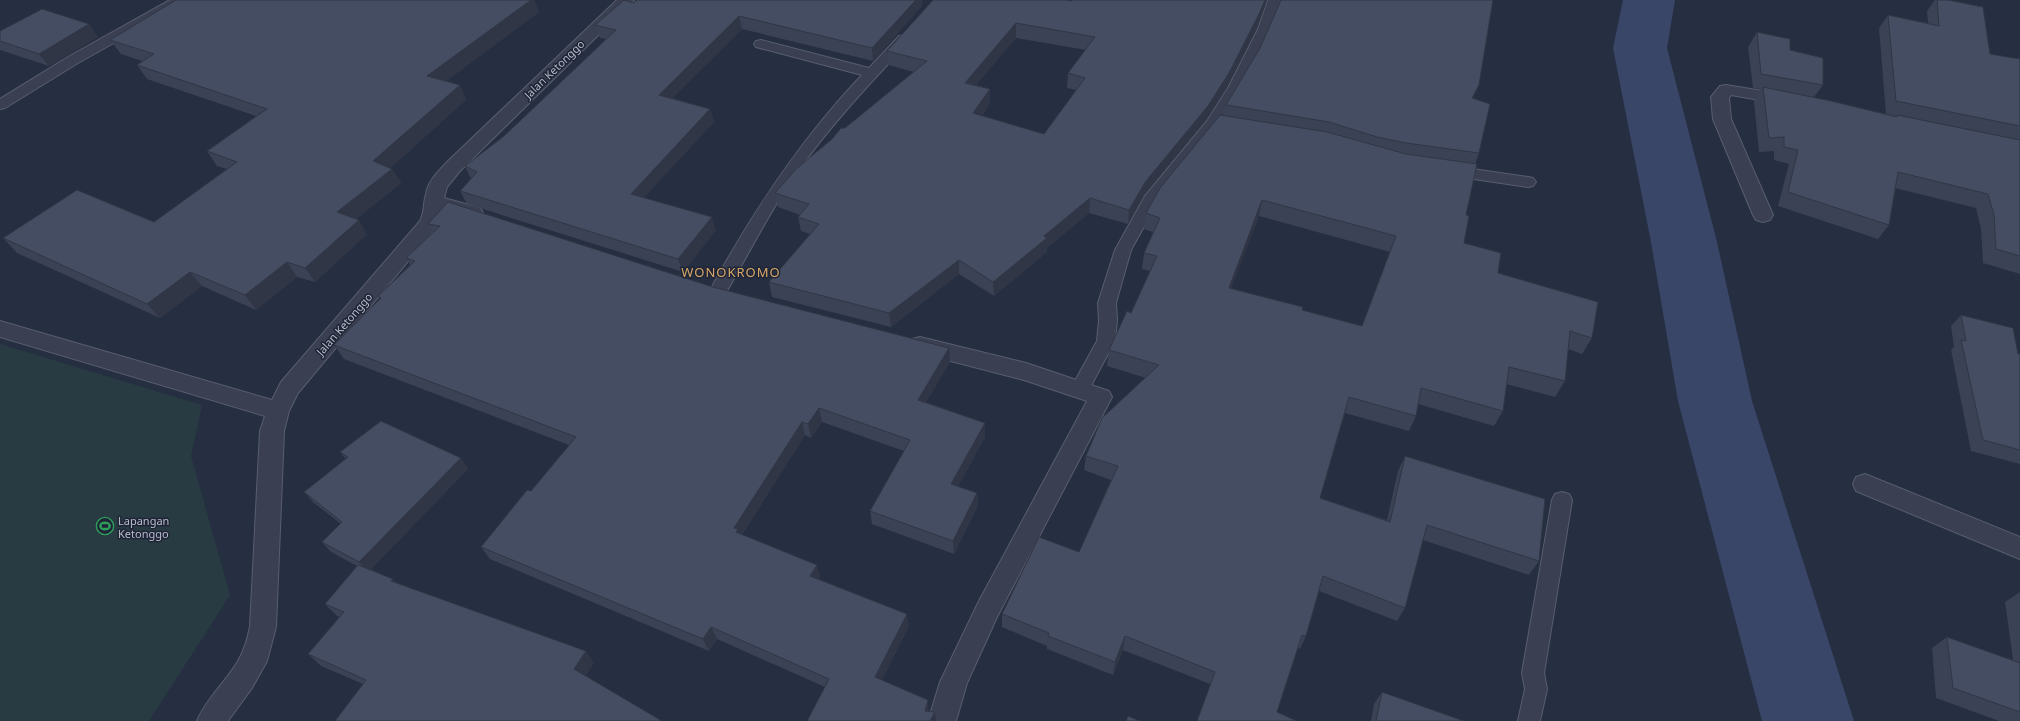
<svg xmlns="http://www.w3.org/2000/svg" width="2020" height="721" font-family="'Noto Sans',sans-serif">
  <rect width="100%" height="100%" fill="#262e41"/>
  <!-- green -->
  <path fill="#283b42" d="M 0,344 L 202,405 L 191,456 L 230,595 L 149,721 L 0,721 Z"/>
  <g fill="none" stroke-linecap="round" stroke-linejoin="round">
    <!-- river -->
    <path fill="#3a4668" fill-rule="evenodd" d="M 1623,0 L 1675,0 L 1667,48 L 1717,242 L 1752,401 L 1854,721 L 1762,721 L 1678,401 L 1651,242 L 1613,48 Z"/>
    <defs>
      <path id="service" d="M 170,0 L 187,0 L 185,3 L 78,63 L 5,108 L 0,109 L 0,99 L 68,57 Z
        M 1268,0 L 1282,0 L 1272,29 L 1242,88 L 1217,127 L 1157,203 L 1131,250 L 1116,303 L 1117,320 L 1115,341 L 1086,395 L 1079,397 L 1072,395 L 1070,390 L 1097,341 L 1099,320 L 1098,303 L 1115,250 L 1145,196 L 1207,121 L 1228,88 L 1258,29 Z
        M 904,35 L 909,36 L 911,39 L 909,42 C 868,85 827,129 793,178 C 767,216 747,257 724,296 L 718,298 L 712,296 L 709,292 C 752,213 800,140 862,75 L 756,47 L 754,44 L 756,41 L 761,40 L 869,68 L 899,36 Z
        M 1452,166 L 1528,177 L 1533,178 L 1536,182 L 1533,186 L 1528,187 L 1447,175 L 1444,171 L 1447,167 Z
        M 1562,492 L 1569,494 L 1572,500 L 1544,673 L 1547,689 L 1540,721 L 1518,721 L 1525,689 L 1522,673 L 1552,500 L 1555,494 Z"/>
      <path id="minor" d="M 617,0 L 634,0 L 460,171 L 447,187 L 444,198 L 480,208 L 483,213 L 480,218 L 473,220 L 444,211 L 435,229 L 298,393 L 289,411 L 284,431 L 276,627 L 267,661 L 252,688 L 228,721 L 197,721 C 208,694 234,676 244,648 C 247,642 248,634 250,627 L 260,431 L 265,416 L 0,337 L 0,321 L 272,400 L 281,382 L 420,221 C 425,211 423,203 426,194 C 428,181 438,172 446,163 Z
        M 1726,85 L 1788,95 L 1794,96 L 1797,100 L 1794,104 L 1788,105 L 1731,95 L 1729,98 L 1731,119 L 1773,215 L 1770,220 L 1763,222 L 1756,220 L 1753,215 L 1713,119 L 1711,97 L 1720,86 Z
        M 920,337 L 1026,363 L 1109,391 L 1112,397 L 997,617 L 967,683 L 956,721 L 928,721 L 940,682 L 979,601 L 1087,401 L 1024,380 L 912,351 L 909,345 L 912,339 Z
        M 1865,474 L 2020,537 L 2020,559 L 1856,491 L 1853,484 L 1856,477 Z"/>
    </defs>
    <!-- service casing -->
    <use href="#service" stroke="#585e6e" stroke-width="2"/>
    <!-- minor casing -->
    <use href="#minor" stroke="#585e6e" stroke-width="2"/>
    <!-- service -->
    <use href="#service" fill="#3a4051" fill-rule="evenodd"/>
    <!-- minor -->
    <use href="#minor" fill="#3a4051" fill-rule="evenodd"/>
  </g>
  <!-- wall -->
  <path fill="#3b4255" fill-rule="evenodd" d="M 176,0 L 534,0 L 539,12 L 446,81 L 460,85 L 466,100 L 390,168 L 392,169 L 401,183 L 356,219 L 367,234 L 315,282 L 297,277 L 256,310 L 202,286 L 160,318 L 17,253 L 3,238 L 154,222 L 227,169 L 217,166 L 207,151 L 256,116 L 147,79 L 137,65 L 142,61 L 121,54 L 110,40 Z
    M 1072,0 L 1267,0 L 1257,28 L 1227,87 L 1206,120 L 1144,195 L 1128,224 L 1089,213 L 1047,248 L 1047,252 L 994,296 L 959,274 L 891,327 L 772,297 L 769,282 L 810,234 L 801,231 L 798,217 L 800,215 L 778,207 L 775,193 L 845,128 L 914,72 L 888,65 L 887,51 L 1071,1 ZM 1016,38 L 1086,50 L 1068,73 L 1067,88 L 1076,90 L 1044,134 L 982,116 L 990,103 L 990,89 L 976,85 Z
    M 1935,0 L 1948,0 L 1990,54 L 2020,59 L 2020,274 L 1983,263 L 1981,229 L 1976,208 L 1895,188 L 1889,225 L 1878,239 L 1778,206 L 1789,164 L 1774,160 L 1774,151 L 1759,152 L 1754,101 L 1761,89 L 1753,88 L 1748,47 L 1757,32 L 1790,50 L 1823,85 L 1814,97 L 1886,114 L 1879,28 L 1888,15 L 1928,23 L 1927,11 Z
    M 633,3 L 922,6 L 873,61 L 742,29 L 672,98 L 710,109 L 714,122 L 644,197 L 716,230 L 683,272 L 467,204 L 460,191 L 471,179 L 465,166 L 504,136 L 606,39 L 600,38 L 595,25 Z
    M 0,31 L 98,37 L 49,66 L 0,50 Z
    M 1260,48 L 1479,85 L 1473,98 L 1479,153 L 1475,164 L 1466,215 L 1464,243 L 1498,273 L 1592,338 L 1582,354 L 1568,349 L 1565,381 L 1555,397 L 1506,384 L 1503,411 L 1494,426 L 1418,404 L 1416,416 L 1409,431 L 1345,413 L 1320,498 L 1387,520 L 1398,471 L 1405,456 L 1539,561 L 1529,575 L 1423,540 L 1405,608 L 1397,621 L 1319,591 L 1306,636 L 1300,649 L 1298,648 L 1210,684 L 1123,650 L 1113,675 L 1047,649 L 1047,646 L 1002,627 L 1002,614 L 1079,552 L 1111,480 L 1084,470 L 1086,456 L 1146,378 L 1107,366 L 1109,350 L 1131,313 L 1150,271 L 1142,269 L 1144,253 L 1153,232 L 1144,229 L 1146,213 L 1224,115 L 1226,105 ZM 1259,216 L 1390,252 L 1362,326 L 1302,310 L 1231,288 Z
    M 428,224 L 713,287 L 949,348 L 950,362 L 926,402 L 985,423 L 985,437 L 958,486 L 977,493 L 978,506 L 954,554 L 872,524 L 870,511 L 904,451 L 822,422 L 811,438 L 805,435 L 742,535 L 817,565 L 820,578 L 819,580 L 909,626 L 882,680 L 929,711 L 936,721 L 825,687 L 717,639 L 709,651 L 490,559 L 481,547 L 531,491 L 569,445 L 344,359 L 334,345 L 380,299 L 378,296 L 410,265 L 406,258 L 433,233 Z
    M 1961,315 L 2020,355 L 2020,464 L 1971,451 L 1951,350 L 1954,347 L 1951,326 Z
    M 340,452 L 461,458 L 468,469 L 371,569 L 398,583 L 594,663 L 585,676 L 363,684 L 321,666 L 308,654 L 339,617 L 337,616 L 325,604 L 357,566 L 331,552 L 322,542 L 341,524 L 313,502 L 304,492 L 346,459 Z
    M 2020,592 L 2020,721 L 1999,721 L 1936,698 L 1932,648 L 1947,637 L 2013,660 L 2005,602 Z
    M 1382,692 L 1464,721 L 1371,721 L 1374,704 Z"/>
  <!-- shaded-wall -->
  <path fill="#303645" d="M 531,0 L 534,0 L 539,12 L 434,90 L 427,76 Z
    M 916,0 L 922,0 L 922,6 L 873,61 L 872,48 Z
    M 1265,0 L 1267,0 L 1257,28 L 1227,87 L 1206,120 L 1144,195 L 1128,224 L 1129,210 L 1146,181 Z
    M 739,16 L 742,29 L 663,108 L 659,95 Z
    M 1016,23 L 1016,38 L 966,97 L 965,83 Z
    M 89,24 L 98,37 L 49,66 L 39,54 Z
    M 460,85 L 466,100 L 381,176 L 373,161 Z
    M 1479,85 L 1473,99 L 1472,98 Z
    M 990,89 L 990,103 L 973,128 L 973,113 Z
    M 710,109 L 714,122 L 635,207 L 631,194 Z
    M 392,169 L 401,183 L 346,227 L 337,212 Z
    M 1090,198 L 1089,213 L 1047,248 L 1047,252 L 994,296 L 993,282 L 1044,236 Z
    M 1262,200 L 1259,216 L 1225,304 L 1229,288 Z
    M 712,217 L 716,230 L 683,272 L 678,259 Z
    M 359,220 L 367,234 L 315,282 L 305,268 Z
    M 959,260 L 959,274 L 891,327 L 889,313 Z
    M 287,262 L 297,277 L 256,310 L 245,295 Z
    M 190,272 L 202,286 L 160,318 L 147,304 Z
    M 949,348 L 950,362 L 919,413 L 918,400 Z
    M 819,408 L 822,422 L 811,438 L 808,424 Z
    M 802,422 L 805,435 L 741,537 L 741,545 L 734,528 Z
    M 985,423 L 985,437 L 952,497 L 951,484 Z
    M 461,458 L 468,469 L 368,572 L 359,562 Z
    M 977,493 L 978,506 L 954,554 L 953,541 Z
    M 817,565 L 820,578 L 813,589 L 810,576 Z
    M 393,579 L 405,591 L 391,581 Z
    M 907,614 L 909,626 L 878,688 L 875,677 Z
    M 711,627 L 717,639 L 709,651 L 703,639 Z
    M 1125,636 L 1123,650 L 1113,675 L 1115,662 Z
    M 586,651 L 594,663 L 582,681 L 574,669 Z
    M 928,700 L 929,711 L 925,711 Z
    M 935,712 L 936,721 L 930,721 Z"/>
  <!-- building -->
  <path fill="#454d63" stroke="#303645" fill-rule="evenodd" d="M 176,0 L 531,0 L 427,76 L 460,85 L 373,161 L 392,169 L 337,212 L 359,220 L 305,268 L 287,262 L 245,295 L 190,272 L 147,304 L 3,238 L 77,190 L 154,222 L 237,162 L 207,151 L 267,109 L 137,65 L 154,54 L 110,40 Z
    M 624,0 L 633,3 L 637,0 L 916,0 L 872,48 L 739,16 L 659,95 L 710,109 L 631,194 L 712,217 L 678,259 L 460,191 L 477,172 L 465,166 L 504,136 L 616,30 L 595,25 Z
    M 933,0 L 1067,0 L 1071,1 L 1072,0 L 1265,0 L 1259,14 L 1229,73 L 1208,106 L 1146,181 L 1129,210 L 1090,198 L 1044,236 L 1047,238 L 993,282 L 959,260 L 889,313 L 769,282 L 819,224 L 798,217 L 809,204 L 775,193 L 796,169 L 832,139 L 841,128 L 845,128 L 927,61 L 887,51 ZM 1016,23 L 1095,37 L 1068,73 L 1085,78 L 1044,134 L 973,113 L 990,89 L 965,83 Z
    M 1281,0 L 1493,0 L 1479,85 L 1472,98 L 1490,104 L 1479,153 L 1406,143 L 1377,137 L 1329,122 L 1226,105 L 1260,48 Z
    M 1937,0 L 1948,0 L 1983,7 L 1990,54 L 2020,59 L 2020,126 L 1896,101 L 1888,15 L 1939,26 Z
    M 42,9 L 89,24 L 39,54 L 0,41 L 0,31 Z
    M 1757,32 L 1790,39 L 1790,50 L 1823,58 L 1823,85 L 1761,74 Z
    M 1763,87 L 1831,101 L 1897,117 L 1897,115 L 2020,140 L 2020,256 L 1996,249 L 1994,215 L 1988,194 L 1898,172 L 1889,225 L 1788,192 L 1798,150 L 1784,147 L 1784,137 L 1769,138 Z
    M 1220,115 L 1327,132 L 1406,154 L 1477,164 L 1466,215 L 1469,216 L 1464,243 L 1501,253 L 1498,273 L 1598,302 L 1592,338 L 1570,331 L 1565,381 L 1509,367 L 1503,411 L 1421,388 L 1416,416 L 1349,397 L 1320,498 L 1390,522 L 1405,456 L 1545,499 L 1539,561 L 1427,525 L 1405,608 L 1323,576 L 1306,636 L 1302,635 L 1277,712 L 1297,721 L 1197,721 L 1215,672 L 1125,636 L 1115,662 L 1048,636 L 1049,633 L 1002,614 L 1039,537 L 1079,552 L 1118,466 L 1086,456 L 1102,418 L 1159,365 L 1109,350 L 1127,311 L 1131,313 L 1157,256 L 1144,253 L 1160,218 L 1146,213 L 1160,188 ZM 1262,200 L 1396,236 L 1362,326 L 1302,310 L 1303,307 L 1229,288 Z
    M 448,202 L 713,287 L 949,348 L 918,400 L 985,423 L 951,484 L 977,493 L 953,541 L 870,511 L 910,440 L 819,408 L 808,424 L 802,422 L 734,528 L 738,529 L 736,532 L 817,565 L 810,576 L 907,614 L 875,677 L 928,700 L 925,711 L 935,712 L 930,721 L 807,721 L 829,679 L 711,627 L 703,639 L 481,547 L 527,490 L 531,491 L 576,437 L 334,345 L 381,298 L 378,296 L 415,261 L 406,258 L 440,226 L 428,224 Z
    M 1961,315 L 2013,328 L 2018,354 L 2020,354 L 2020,450 L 1983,440 L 1961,340 L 1966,341 Z
    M 381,421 L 461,458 L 359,562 L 322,542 L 342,522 L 304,492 L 348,457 L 340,452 Z
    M 358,565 L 393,579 L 391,581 L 586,651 L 574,669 L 662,721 L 335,721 L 366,680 L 308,654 L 344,612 L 325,604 Z
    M 1947,637 L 2020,663 L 2020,712 L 1953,688 Z
    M 1382,692 L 1464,721 L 1376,721 Z
    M 1128,716 L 1140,721 L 1126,721 Z"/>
  <!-- icons -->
  <defs>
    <symbol id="stadium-ring" viewBox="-11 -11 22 22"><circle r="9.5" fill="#1f2536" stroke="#2e9e5b" stroke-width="1.5"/><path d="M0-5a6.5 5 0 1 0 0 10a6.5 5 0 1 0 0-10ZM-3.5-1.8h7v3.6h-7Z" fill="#2e9e5b"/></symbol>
  </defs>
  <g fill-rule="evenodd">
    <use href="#stadium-ring" x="95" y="516" width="20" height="20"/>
  </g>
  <g text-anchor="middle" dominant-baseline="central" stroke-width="3" stroke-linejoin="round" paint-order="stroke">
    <!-- street labels -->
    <g font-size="11" fill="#b7bccb" stroke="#1f2536">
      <text transform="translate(554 69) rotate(-44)">Jalan Ketonggo</text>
      <text transform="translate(344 324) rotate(-49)">Jalan Ketonggo</text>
    </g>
    <!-- poi labels -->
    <g font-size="11" fill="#b7bccb" stroke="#1f2536" text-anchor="start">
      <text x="118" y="520">Lapangan<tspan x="118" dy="13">Ketonggo</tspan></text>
    </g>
    <!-- quarter labels -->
    <g font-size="13" letter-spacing="1" fill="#d6a867" stroke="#1f2536">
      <text x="731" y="272">WONOKROMO</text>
    </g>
  </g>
</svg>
